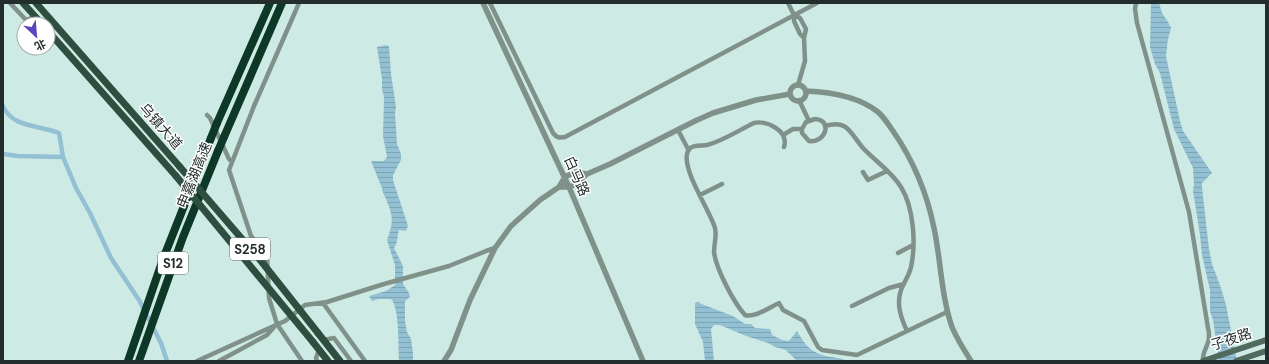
<svg xmlns="http://www.w3.org/2000/svg" width="1269" height="364" font-family="'DM Sans','Noto Sans SC',sans-serif">
  <defs>
    <pattern id="water-rules" width="6" height="5" patternUnits="userSpaceOnUse"><rect width="6" height="5" fill="#93c0d3"/><path d="M0 2.5h6" fill="none" stroke="#7ea5b5"/></pattern>
  </defs>
  <rect width="100%" height="100%" fill="#ceeae5"/>
  <!-- water -->
  <path fill="url(#water-rules)" d="M 1151,3 L 1159,3 L 1162,13 L 1168,22 L 1171,28 L 1168,39 L 1166,56 L 1180,121 L 1183,131 L 1212,173 L 1202,183 L 1202,187 L 1209,249 L 1212,264 L 1220,285 L 1226,305 L 1237,361 L 1219,361 L 1213,320 L 1210,311 L 1210,290 L 1202,255 L 1200,235 L 1193,191 L 1194,184 L 1193,168 L 1174,129 L 1160,73 L 1155,64 L 1150,47 Z
    M 386,45 L 389,46 L 391,74 L 396,107 L 395,113 L 397,144 L 401,154 L 401,160 L 393,175 L 393,180 L 408,226 L 406,231 L 399,230 C 397,236 398,243 394,248 L 403,266 L 403,284 L 409,293 L 410,297 L 405,301 L 405,321 L 407,332 L 411,339 L 413,353 L 413,361 L 399,361 C 398,348 400,308 391,299 L 378,299 L 372,301 L 369,296 L 386,291 L 395,285 L 395,265 L 387,240 C 396,218 391,211 382,190 L 382,188 L 371,161 L 384,161 L 387,157 L 383,136 L 384,97 L 382,89 L 382,79 L 377,47 Z
    M 698,302 L 704,305 L 733,316 L 745,324 L 751,324 L 755,328 L 770,329 L 772,335 L 782,340 L 789,341 L 797,331 C 806,347 813,354 831,357 C 837,358 842,358 847,361 L 797,361 L 786,350 L 775,347 L 768,343 L 746,336 L 720,325 L 714,325 L 711,329 L 714,361 L 705,361 L 703,342 L 695,324 L 695,303 Z"/>
  <g fill="none" stroke-linecap="round" stroke-linejoin="round">
    <!-- canal -->
    <path stroke="#93c0d3" stroke-width="4.5" d="M 3,106 C 12,128 40,125 59,133 L 63,157 L 76,188 L 90,213 L 111,258 L 139,300 L 161,343 L 167,361
      M 3,154 L 18,156 L 63,157"/>
    <!-- minor -->
    <path stroke="#7f9188" stroke-width="4.5" d="M 10,3 L 26,20 L 29,19 L 35,16
      M 299,3 L 254,106 L 229,170 L 251,236 L 267,256 L 269,298 L 277,324 L 302,361
      M 490,3 L 553,133 C 557,138 559,138 565,137 L 817,3
      M 788,3 L 794,15 L 794,21 L 800,34 L 804,38
      M 1136,3 L 1135,9 L 1137,23 L 1189,212 L 1208,328 C 1209,331 1209,335 1209,338 C 1208,347 1202,352 1203,361
      M 794,15 L 800,18 L 806,29 L 804,38 L 805,61 L 798,85
      M 799,100 L 809,121
      M 207,115 L 210,118 L 229,159 L 232,162
      M 815,119 C 833,120 826,143 809,141 L 802,133 L 802,129 L 806,122 Z
      M 825,126 C 848,119 850,133 863,148 C 875,161 892,172 901,187 C 914,208 916,244 911,267 C 909,276 904,282 901,290 C 896,304 901,318 907,331
      M 678,130 L 688,149
      M 783,135 L 793,129 L 802,129
      M 784,147 C 789,131 767,120 754,123 C 739,130 723,141 707,145 C 701,146 691,144 688,151 C 680,168 710,210 715,228 C 717,236 714,244 714,252 C 716,269 734,303 745,315 C 755,318 770,307 779,303 L 783,310 L 804,321 L 818,347 L 822,350 L 857,355 L 947,312
      M 863,172 L 868,180 L 887,171
      M 700,195 L 722,184
      M 898,253 L 913,245
      M 323,303 L 365,361
      M 852,306 L 889,288 L 904,284
      M 323,340 L 334,338 L 351,361
      M 197,361 L 285,321 L 305,305 L 327,302 L 384,284 L 449,266 L 486,251 L 495,248
      M 219,361 L 267,335 L 274,327
      M 317,361 L 316,358 L 319,350"/>
    <!-- tertiary -->
    <path stroke="#7f9188" stroke-width="5.5" d="M 483,3 L 569,187 L 643,361
      M790 93a8 8 0 1 1 16 0a8 8 0 1 1-16 0Z
      M 806,91 C 830,92 858,96 878,112 C 884,117 888,124 893,131 C 913,160 927,193 934,228 C 941,261 941,295 952,327 C 957,339 964,350 971,361
      M 559,187 L 569,187 L 576,184 L 587,174 L 610,164 L 695,121 L 713,113 L 756,100 L 790,94
      M 444,361 L 451,350 L 470,300 L 495,248 L 511,226 L 540,200 L 559,187 L 565,177 L 575,172 L 587,174"/>
    <!-- secondary -->
    <path stroke="#506a5d" stroke-width="6" d="M 1203,361 L 1266,340
      M 1236,361 L 1266,351"/>
    <!-- primary -->
    <path stroke="#2e4e40" stroke-width="7" d="M 23,3 L 42,24
      M 36,3 L 180,167
      M 48,31 L 176,176
      M 318,333 L 340,361
      M 313,342 L 328,361"/>
    <!-- motorway -->
    <path stroke="#0d3727" stroke-width="8" d="M 217,123 L 270,3
      M 224,137 L 282,3
      M 128,361 L 163,259 L 211,138
      M 139,361 L 183,237 L 218,151"/>
    <!-- primary-bridge -->
    <path stroke="#2e4e40" stroke-width="7" d="M 180,167 L 261,261 L 318,333
      M 176,176 L 313,342"/>
    <!-- motorway-bridge -->
    <path stroke="#0d3727" stroke-width="8" d="M 211,138 L 217,123
      M 218,151 L 224,137"/>
  </g>
  <g text-anchor="middle" dominant-baseline="central" stroke-width="3" stroke-linejoin="round" paint-order="stroke">
    <!-- shield labels -->
    <g fill="#fff" stroke="#656d6b" stroke-width="1">
      <rect x="230" y="238" width="40" height="22" rx="3"/>
      <rect x="158" y="252" width="30" height="22" rx="3"/>
    </g>
    <g font-size="13" font-weight="bold" fill="#232e2c">
      <text x="250" y="249">S258</text>
      <text x="173" y="263">S12</text>
    </g>
    <!-- street labels -->
    <g font-size="14" fill="#232e2c" stroke="#fff">
      <text transform="translate(161 126) rotate(49)">乌镇大道</text>
      <text transform="translate(194 175) rotate(-68)">申嘉湖高速</text>
      <text transform="translate(577 176) rotate(66)">白马路</text>
      <text transform="translate(1231 339) rotate(-18)">子夜路</text>
    </g>
  </g>
  <!-- border -->
  <rect width="1269" height="364" fill="none" stroke="#232e2c" stroke-width="8"/>
  <!-- north arrow -->
  <g transform="translate(36 36) rotate(154)"><circle r="19" fill="#ffffff" stroke="#a7abab"/>
  <path d="M0-3L7 15L0 10L-7 15Z" fill="#5b45be"/>
  <text y="-6" font-size="11" font-weight="bold" text-anchor="middle" fill="#232e2c">北</text>
  </g>
</svg>
